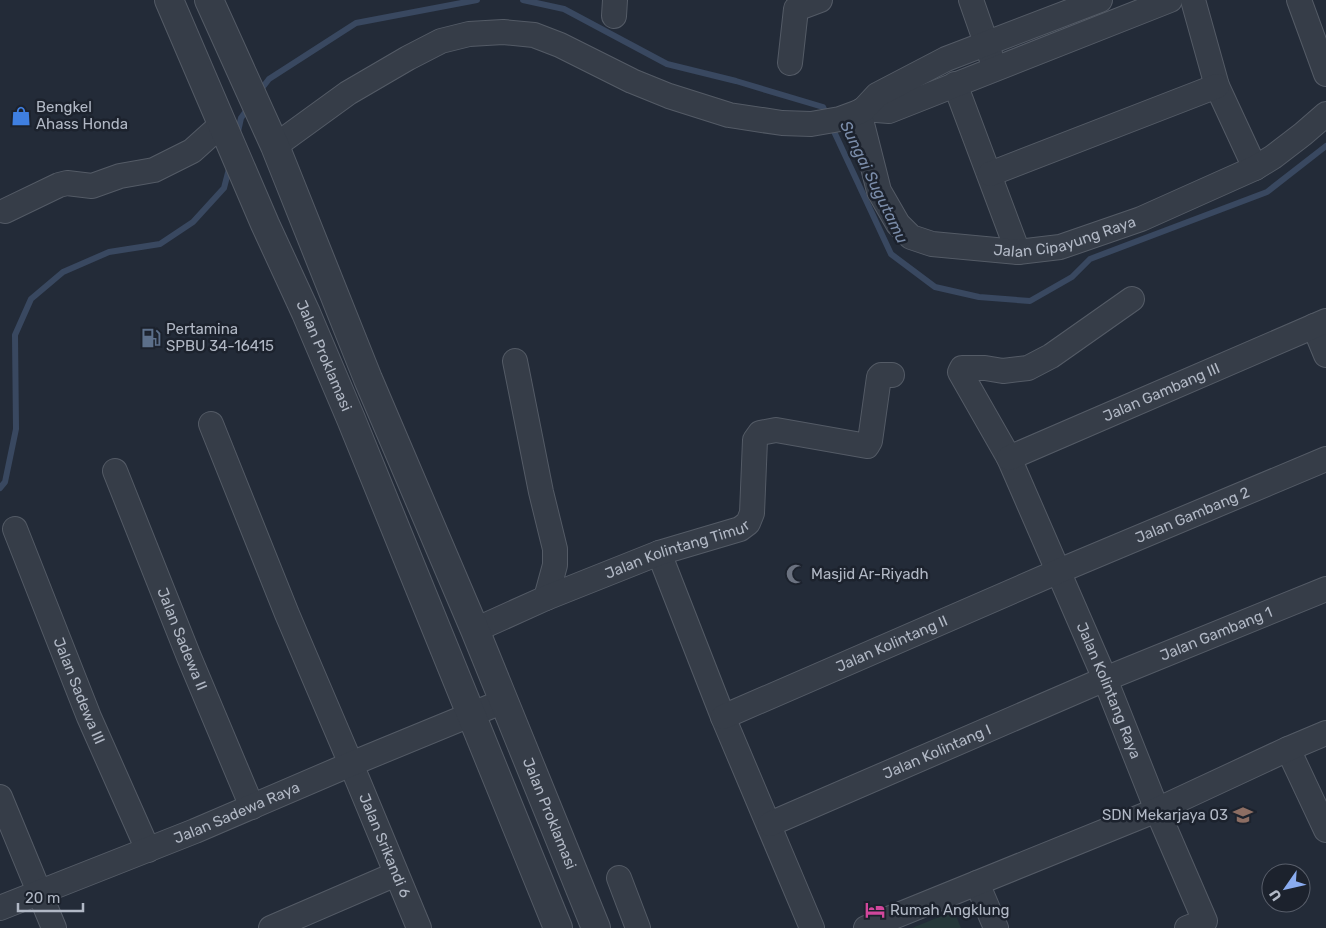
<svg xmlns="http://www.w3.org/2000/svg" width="1326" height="928" font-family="Rubik,sans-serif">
  <rect width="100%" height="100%" fill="#232b38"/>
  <!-- green -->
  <path fill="#26383a" d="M 954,911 L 961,928 L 912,928 Z"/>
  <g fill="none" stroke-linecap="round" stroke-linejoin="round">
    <!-- stream -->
    <path stroke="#394860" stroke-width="6" d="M 523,0 L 564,9 L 667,64 L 736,81 L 823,107 L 827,116
      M 259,92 L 269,79 L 356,23 L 477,0
      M 831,125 L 891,254 L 935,287 L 979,297 L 1030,301 L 1072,277 L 1090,259 L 1267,192 L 1326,146
      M 237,136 L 241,118 L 249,107
      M 0,488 L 5,482 L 16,429 L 15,335 L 31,299 L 63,272 L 109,252 L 160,244 L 193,222 L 224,188 L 230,165"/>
    <defs>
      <g id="minor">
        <path d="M 971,0 L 991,57"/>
        <path d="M 1193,0 L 1217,86 L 1255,168"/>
        <path d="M 1299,0 L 1326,74"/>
        <path d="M 614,16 L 615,0"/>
        <path d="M 790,63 L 796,9 L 820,0"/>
        <path d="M 955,84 L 1018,252"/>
        <path d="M 864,109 L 889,111 L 1170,0"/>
        <path id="s1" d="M 859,112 L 879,191 L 898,224 L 911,237 L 932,244 L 1018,252 L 1060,247 L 1141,219 L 1255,168 L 1273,157 L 1303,134 L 1326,114"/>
        <path d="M 275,146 L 348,93 L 408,58 L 441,41 L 469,34 L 503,32 L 534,35 L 560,45 L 632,81 L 669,96 L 729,115 L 782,123 L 811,124 L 840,119 L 859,112 L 864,109 L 877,95 L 946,59 L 1100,0"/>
        <path d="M 990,174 L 1217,86"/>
        <path d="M 5,211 L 59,185 L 67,183 L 92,186 L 120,176 L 154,170 L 192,151 L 222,124"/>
        <path id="s2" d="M 1132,299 L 1051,356 L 1028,368 L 1003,371 L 985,368 L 962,368 L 960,372 L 1009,458 L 1105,679 L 1157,810 L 1205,921 L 1187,928"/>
        <path d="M 1314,326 L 1326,355"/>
        <path d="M 515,361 L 541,492 L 555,549 L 555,565 L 546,598"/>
        <path id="s3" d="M 211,424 L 287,614 L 351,764 L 419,928"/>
        <path id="s4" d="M 1009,458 L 1326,321"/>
        <path id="s5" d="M 115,471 L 189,657 L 252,807"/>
        <path id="s6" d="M 15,529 L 89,717 L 148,850"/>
        <path d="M 659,553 L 723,717 L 812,928"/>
        <path id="s7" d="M 475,630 L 546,598 L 659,553 L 740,529 L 748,523 L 752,513 L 755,440 L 760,433 L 776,430 L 867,446 L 870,441 L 879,377 L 881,375 L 892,375"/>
        <path id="s8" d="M 723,717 L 1059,571 L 1326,459"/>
        <path d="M 1288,749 L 1326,830"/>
        <path d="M 0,797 L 54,928"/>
        <path id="s9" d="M 770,824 L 1105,679 L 1326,589"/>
        <path d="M 619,878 L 638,928"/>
        <path d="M 977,883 L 996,928"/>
        <path id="s10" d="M 0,908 L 195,831 L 351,764 L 504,701"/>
        <path d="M 271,928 L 396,874"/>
        <path d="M 866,928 L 1157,810 L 1288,749 L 1326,733"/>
      </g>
      <g id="tertiary">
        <path id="s11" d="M 169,0 L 265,224 L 306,313 L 351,419 L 558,928"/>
        <path id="s12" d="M 209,0 L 275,146 L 368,379 L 475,630 L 596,928"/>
      </g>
    </defs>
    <!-- minor casing -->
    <use href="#minor" stroke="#545b66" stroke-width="26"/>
    <!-- tertiary casing -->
    <use href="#tertiary" stroke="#545b66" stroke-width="30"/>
    <!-- minor -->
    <use href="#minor" stroke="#363d48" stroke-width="24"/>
    <!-- tertiary -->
    <use href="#tertiary" stroke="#363d48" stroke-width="28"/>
  </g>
  <!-- icons -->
  <defs>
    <symbol id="shop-bare" viewBox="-9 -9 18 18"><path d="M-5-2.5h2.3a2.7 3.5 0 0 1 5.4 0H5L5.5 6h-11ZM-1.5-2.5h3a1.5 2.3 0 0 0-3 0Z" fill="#3f7fe0" stroke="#1c222d" stroke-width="2.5" paint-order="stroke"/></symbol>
    <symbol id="fuel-bare" viewBox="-9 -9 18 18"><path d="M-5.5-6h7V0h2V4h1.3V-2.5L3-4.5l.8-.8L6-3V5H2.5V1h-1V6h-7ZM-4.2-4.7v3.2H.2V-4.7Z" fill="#5c6f8a" stroke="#1c222d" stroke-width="2.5" paint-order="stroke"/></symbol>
    <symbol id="mosque-bare" viewBox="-9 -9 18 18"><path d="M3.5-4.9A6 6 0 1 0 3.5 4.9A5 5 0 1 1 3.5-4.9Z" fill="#6b7280" stroke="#1c222d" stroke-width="2.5" paint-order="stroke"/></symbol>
    <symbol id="school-bare" viewBox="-9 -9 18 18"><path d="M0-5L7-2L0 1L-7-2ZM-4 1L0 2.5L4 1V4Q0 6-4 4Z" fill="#8d6e63" stroke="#1c222d" stroke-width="2.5" paint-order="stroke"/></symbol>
    <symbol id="hotel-bare" viewBox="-9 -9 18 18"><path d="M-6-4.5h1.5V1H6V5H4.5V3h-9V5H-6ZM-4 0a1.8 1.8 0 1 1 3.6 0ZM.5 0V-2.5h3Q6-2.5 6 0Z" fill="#d1479c" stroke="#1c222d" stroke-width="2.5" paint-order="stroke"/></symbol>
  </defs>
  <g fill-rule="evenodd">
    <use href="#shop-bare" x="7" y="102" width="28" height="28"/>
    <use href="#fuel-bare" x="137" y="324" width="28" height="28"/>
    <use href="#mosque-bare" x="782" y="560" width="28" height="28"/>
    <use href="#school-bare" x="1229" y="801" width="28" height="28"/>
    <use href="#hotel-bare" x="861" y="896" width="28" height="28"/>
  </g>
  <g text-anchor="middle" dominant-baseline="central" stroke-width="5" stroke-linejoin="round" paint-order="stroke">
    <!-- poi labels -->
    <g font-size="15" fill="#b1b8c5" stroke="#1c222d" text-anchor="start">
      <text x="36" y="107">Bengkel<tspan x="36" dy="17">Ahass Honda</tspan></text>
      <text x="166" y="329">Pertamina<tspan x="166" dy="17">SPBU 34-16415</tspan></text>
      <text x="811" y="574">Masjid Ar-Riyadh</text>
      <text x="1228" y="815" text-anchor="end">SDN Mekarjaya 03</text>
      <text x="890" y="910">Rumah Angklung</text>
    </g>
    <!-- street labels -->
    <g font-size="15" fill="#b1b8c5" stroke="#1c222d">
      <text stroke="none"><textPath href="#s1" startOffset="295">Jalan Cipayung Raya</textPath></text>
      <text stroke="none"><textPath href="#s11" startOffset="388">Jalan Proklamasi</textPath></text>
      <text stroke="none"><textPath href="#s4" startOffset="166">Jalan Gambang III</textPath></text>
      <text stroke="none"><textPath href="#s8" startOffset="511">Jalan Gambang 2</textPath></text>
      <text stroke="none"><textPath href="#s7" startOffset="218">Jalan Kolintang Timur</textPath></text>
      <text stroke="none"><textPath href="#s9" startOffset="485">Jalan Gambang 1</textPath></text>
      <text stroke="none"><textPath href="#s5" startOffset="181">Jalan Sadewa II</textPath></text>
      <text stroke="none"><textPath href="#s8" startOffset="184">Jalan Kolintang II</textPath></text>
      <text stroke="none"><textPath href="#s6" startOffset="174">Jalan Sadewa III</textPath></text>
      <text stroke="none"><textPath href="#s2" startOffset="548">Jalan Kolintang Raya</textPath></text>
      <text stroke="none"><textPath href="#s9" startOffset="182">Jalan Kolintang I</textPath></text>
      <text stroke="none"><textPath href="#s10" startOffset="255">Jalan Sadewa Raya</textPath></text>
      <text stroke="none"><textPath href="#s12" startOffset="882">Jalan Proklamasi</textPath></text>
      <text stroke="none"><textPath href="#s3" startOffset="456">Jalan Srikandi 6</textPath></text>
    </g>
    <!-- water labels -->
    <g font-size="16" font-style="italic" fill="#7b8daa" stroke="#1c222d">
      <text transform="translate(874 182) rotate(64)">Sungai Sugutamu</text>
    </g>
  </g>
  <!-- north arrow -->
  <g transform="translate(1286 888) rotate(236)"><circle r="24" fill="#1c222d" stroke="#585e6a"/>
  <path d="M0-4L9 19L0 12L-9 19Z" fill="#8aacf0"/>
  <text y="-8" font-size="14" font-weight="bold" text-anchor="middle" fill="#b1b8c5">U</text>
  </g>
  <!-- scale -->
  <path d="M18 903v8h65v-8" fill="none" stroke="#b1b8c5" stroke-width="2.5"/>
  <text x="25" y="903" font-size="15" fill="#b1b8c5" stroke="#1c222d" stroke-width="4" paint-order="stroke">20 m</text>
</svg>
